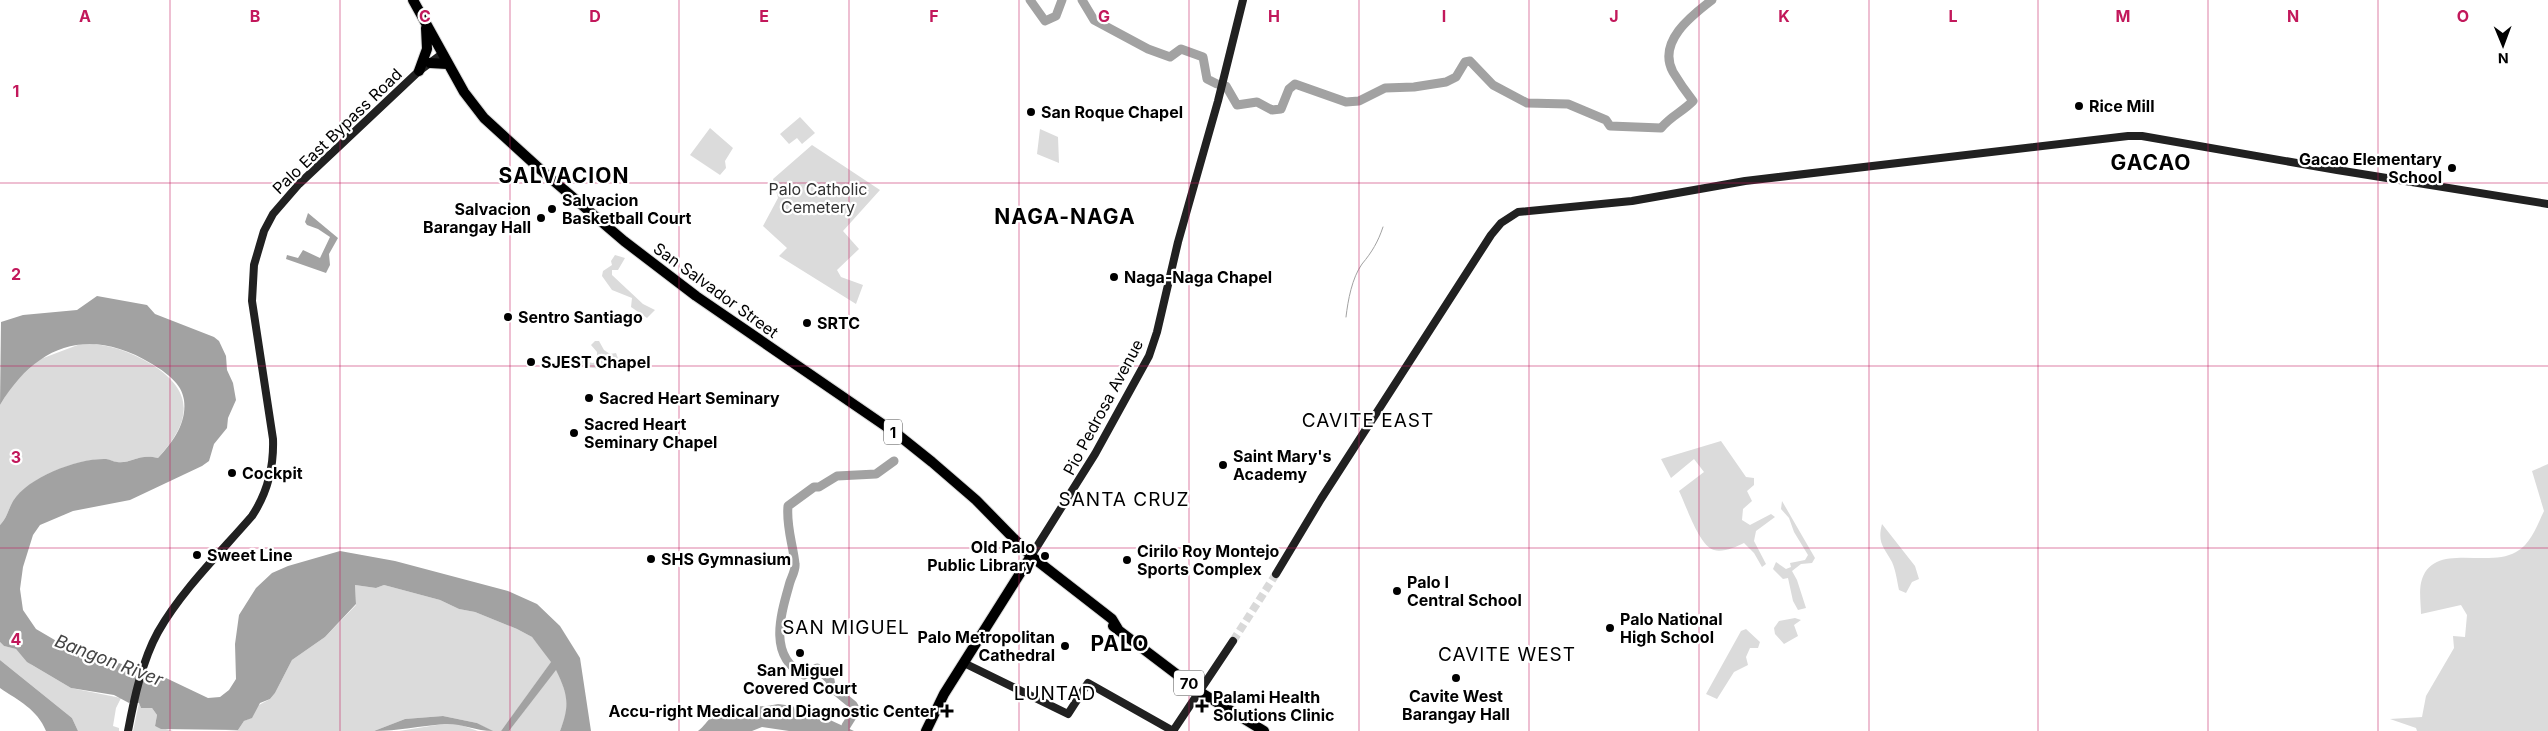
<svg xmlns="http://www.w3.org/2000/svg" width="2548" height="731" font-family="Inter,sans-serif">
  <rect width="100%" height="100%" fill="#fff"/>
  <!-- green -->
  <path fill="#dbdbdb" d="M 800,117 L 815,133 L 802,144 L 797,138 L 789,144 L 780,134 Z
    M 710,128 L 733,148 L 725,161 L 726,168 L 720,175 L 690,155 Z
    M 1040,129 L 1058,137 L 1059,163 L 1037,154 Z
    M 812,145 L 880,190 L 843,231 L 859,249 L 837,270 L 841,277 L 863,285 L 856,304 L 779,256 L 787,248 L 763,226 L 778,198 L 773,179 Z
    M 615,255 L 625,258 L 618,270 L 612,270 L 612,275 L 643,304 L 655,310 L 647,318 L 631,307 L 632,298 L 612,290 L 602,276 L 603,271 L 612,265 L 611,261 Z
    M 595,341 L 599,341 L 604,350 L 610,354 L 616,353 L 619,361 L 613,370 L 583,367 L 582,361 L 593,363 L 597,361 L 597,352 L 591,345 Z
    M 83,343 C 108,344 130,351 151,364 C 196,392 191,422 158,458 C 139,453 131,464 116,462 C 113,462 110,459 106,459 C 78,458 28,478 13,501 C 8,510 7,518 0,525 L 0,405 L 12,385 L 38,360 Z
    M 1721,441 L 1746,477 L 1754,478 L 1754,485 L 1747,491 L 1752,501 L 1743,509 L 1742,520 L 1750,525 L 1771,514 L 1775,517 L 1756,531 L 1754,541 L 1766,564 L 1762,567 L 1754,553 L 1744,543 C 1736,547 1722,553 1714,550 C 1699,546 1686,505 1679,491 L 1704,472 L 1694,459 L 1671,478 L 1661,459 Z
    M 2548,464 L 2548,731 L 2417,731 L 2416,728 L 2390,719 L 2422,717 L 2426,696 L 2454,648 L 2453,636 L 2465,637 L 2467,615 L 2461,605 L 2421,614 C 2421,605 2419,592 2421,583 C 2431,540 2487,569 2516,552 C 2531,544 2537,525 2544,511 L 2532,471 Z
    M 1782,501 L 1815,558 L 1812,563 L 1801,564 L 1792,571 L 1797,580 L 1806,608 L 1798,610 L 1793,601 L 1788,578 L 1783,579 L 1773,569 L 1776,562 L 1786,569 L 1791,567 L 1790,563 L 1805,560 L 1808,555 L 1794,532 L 1789,518 L 1781,509 Z
    M 1882,524 L 1915,566 L 1919,579 L 1912,582 L 1906,593 L 1899,590 C 1897,581 1896,571 1892,562 C 1884,547 1877,543 1882,524 Z
    M 355,585 L 376,588 L 384,585 L 440,600 L 459,609 L 475,612 L 517,629 L 532,637 L 552,661 L 501,731 L 492,731 L 477,723 L 443,716 L 405,719 L 374,731 L 226,731 L 238,730 L 244,721 L 251,718 L 257,706 L 270,699 L 275,693 L 292,660 L 325,637 L 356,605 Z
    M 1795,618 L 1801,620 L 1794,625 L 1798,636 L 1784,644 L 1775,634 L 1774,628 L 1779,621 Z
    M 1746,629 L 1760,642 L 1758,648 L 1750,648 L 1746,657 L 1748,665 L 1734,672 L 1717,699 L 1706,694 L 1741,631 Z
    M 0,642 L 4,646 L 16,649 L 32,665 L 71,688 L 121,698 L 116,708 L 113,726 L 119,728 L 119,731 L 78,731 L 72,718 L 0,660 Z
    M 556,669 C 568,695 571,705 560,731 L 509,731 Z
    M 139,703 L 141,708 L 152,708 L 157,715 L 155,726 L 173,731 L 133,731 Z
    M 443,724 L 458,724 L 478,731 L 399,731 Z"/>
  <!-- water -->
  <path fill="#a2a2a2" d="M 308,213 L 338,238 L 329,254 L 330,265 L 326,273 L 286,259 L 287,255 L 298,258 L 303,250 L 320,258 L 330,237 L 318,229 L 307,225 L 305,222 Z
    M 97,296 L 147,305 L 155,314 L 214,337 L 219,341 L 226,356 L 227,370 L 233,383 L 236,400 L 228,418 L 227,428 L 214,444 L 209,461 L 202,466 L 130,500 L 73,511 L 40,525 L 33,535 L 23,567 L 20,589 L 23,610 L 36,629 L 65,646 L 166,678 L 208,698 L 220,697 L 229,690 L 236,679 L 235,644 L 239,615 L 256,588 L 272,573 L 288,566 L 340,551 L 395,561 L 508,591 L 537,604 L 560,626 L 580,658 L 591,731 L 560,731 C 570,705 568,695 556,670 L 509,731 L 501,731 L 551,662 L 532,637 L 517,629 L 475,612 L 459,609 L 440,600 L 384,585 L 376,588 L 355,585 L 356,604 L 325,637 L 292,660 L 275,693 L 270,699 L 260,703 L 252,718 L 244,721 L 238,730 L 161,729 L 155,726 L 157,715 L 152,708 L 141,708 L 139,703 L 131,701 L 129,703 L 114,695 L 71,688 L 27,662 L 16,649 L 4,646 L 0,642 L 0,525 C 7,518 8,510 13,501 C 28,477 78,458 106,459 C 110,459 113,462 117,462 C 131,464 139,453 158,458 C 173,442 187,423 184,400 C 182,383 165,372 152,364 C 89,326 37,344 0,405 L 1,322 L 23,315 L 77,310 Z
    M 0,660 L 72,718 L 78,731 L 46,731 C 37,709 19,701 0,688 Z
    M 778,704 L 793,706 L 796,711 L 817,714 L 854,731 L 789,731 L 762,727 L 752,731 L 698,731 C 704,727 707,720 712,717 C 729,704 757,709 778,704 Z
    M 443,716 L 477,723 L 493,731 C 475,731 462,723 444,724 C 420,726 398,731 374,731 L 405,719 Z"/>
  <g fill="none" stroke-linecap="round" stroke-linejoin="round">
    <!-- stream -->
    <path stroke="#a2a2a2" stroke-width="1" d="M 1346,317 C 1348,300 1352,278 1362,264 C 1372,252 1378,242 1383,227"/>
    <!-- river -->
    <path stroke="#a2a2a2" stroke-width="9" d="M 1030,0 L 1045,21 L 1056,16 L 1062,0
      M 1082,0 L 1094,20 L 1148,49 L 1170,57 L 1181,49 L 1203,57 L 1207,79 L 1217,84
      M 1226,86 L 1237,105 L 1257,102 L 1272,110 L 1281,109 L 1289,89 L 1295,84 L 1346,102 L 1359,101 L 1385,88 L 1414,87 L 1446,82 L 1456,77 L 1465,62 L 1470,61 L 1493,85 L 1527,103 L 1568,104 L 1606,120 L 1610,126 L 1661,128 C 1672,115 1681,113 1693,101 C 1686,92 1679,82 1673,72 C 1657,42 1691,16 1712,0
      M 846,726 L 856,710 L 853,705 L 831,687 L 830,680 L 817,668 L 804,675 C 767,656 781,614 790,582 C 792,576 796,569 795,564 C 793,544 786,527 788,506 L 814,487 L 819,487 L 837,476 L 876,474 L 894,461"/>
    <!-- secondary-tunnel -->
    <path stroke="#d9d9d9" stroke-width="8" stroke-dasharray="8 4" stroke-linecap="butt" d="M 1233,641 L 1276,574"/>
    <defs>
      <path id="highway" d="M 413,0 L 464,92 L 484,118 L 541,170 L 624,241 L 696,296 L 897,434 L 932,462 L 976,500 L 1031,556 L 1112,619 L 1118,629
        M 430,63 L 447,64
        M 419,71 L 427,49 L 426,28
        M 1113,626 L 1200,692 L 1264,731
        M 926,731 L 944,694 L 1031,556"/>
    </defs>
    <!-- highway casing -->
    <use href="#highway" stroke="#dbdbdb" stroke-width="12"/>
    <!-- secondary -->
    <path stroke="#212121" stroke-width="8" d="M 1031,556 L 1095,454 L 1149,356 L 1157,332 L 1178,242 L 1218,101 L 1243,0
      M 1276,574 L 1321,499 L 1491,235 L 1501,223 L 1518,212 L 1632,201 L 1745,181 L 2128,136 L 2142,136 L 2337,170 L 2548,204
      M 964,663 L 1068,714 L 1088,683 L 1173,731
      M 128,731 C 134,699 142,661 158,632 C 182,590 220,553 252,516 C 268,492 274,468 273,439 L 252,301 L 254,265 L 264,231 L 273,214 L 299,184 L 419,71 L 442,54
      M 1173,731 L 1233,641"/>
    <!-- highway -->
    <use href="#highway" stroke="#000" stroke-width="10"/>
  </g>
  <!-- grid -->
  <path fill="none" stroke="#c2185b" stroke-width="1" stroke-opacity="0.55" d="M 170,0 L 170,731M 340,0 L 340,731M 510,0 L 510,731M 679,0 L 679,731M 849,0 L 849,731M 1019,0 L 1019,731M 1189,0 L 1189,731M 1359,0 L 1359,731M 1529,0 L 1529,731M 1699,0 L 1699,731M 1869,0 L 1869,731M 2038,0 L 2038,731M 2208,0 L 2208,731M 2378,0 L 2378,731M 0,183 L 2548,183M 0,366 L 2548,366M 0,548 L 2548,548"/>
  <!-- markers -->
  <g fill="#000" stroke="#fff" stroke-width="2">
    <circle cx="2079" cy="106" r="5"/>
    <circle cx="1031" cy="112" r="5"/>
    <circle cx="2452" cy="168" r="5"/>
    <circle cx="552" cy="209" r="5"/>
    <circle cx="541" cy="218" r="5"/>
    <circle cx="1114" cy="277" r="5"/>
    <circle cx="508" cy="317" r="5"/>
    <circle cx="807" cy="323" r="5"/>
    <circle cx="531" cy="362" r="5"/>
    <circle cx="589" cy="398" r="5"/>
    <circle cx="574" cy="433" r="5"/>
    <circle cx="1223" cy="465" r="5"/>
    <circle cx="232" cy="473" r="5"/>
    <circle cx="197" cy="555" r="5"/>
    <circle cx="1045" cy="556" r="5"/>
    <circle cx="651" cy="559" r="5"/>
    <circle cx="1127" cy="560" r="5"/>
    <circle cx="1397" cy="591" r="5"/>
    <circle cx="1610" cy="628" r="5"/>
    <circle cx="1065" cy="646" r="5"/>
    <circle cx="800" cy="653" r="5"/>
    <circle cx="1456" cy="678" r="5"/>
    <path d="M1199.5 698.5h5v5h5v5h-5v5h-5v-5h-5v-5h5z"/>
    <path d="M944.5 703.5h5v5h5v5h-5v5h-5v-5h-5v-5h5z"/>
  </g>
  <g text-anchor="middle" dominant-baseline="central" stroke-width="4.5" stroke-linejoin="round" paint-order="stroke">
    <!-- shield labels -->
    <g fill="#fff" stroke="#4c4c4c" stroke-width="1">
      <rect x="884" y="419.5" width="18" height="25" rx="4"/>
      <rect x="1174" y="670.5" width="30" height="25" rx="4"/>
    </g>
    <g font-size="15" font-weight="bold" fill="#000">
      <text x="893" y="432">1</text>
      <text x="1189" y="683">70</text>
    </g>
    <!-- poi labels -->
    <g font-size="16" font-weight="bold" fill="#000" stroke="#fff" text-anchor="start">
      <text x="2089" y="106">Rice Mill</text>
      <text x="1041" y="112">San Roque Chapel</text>
      <text x="2442" y="159" text-anchor="end">Gacao Elementary<tspan x="2442" dy="18">School</tspan></text>
      <text x="562" y="200">Salvacion<tspan x="562" dy="18">Basketball Court</tspan></text>
      <text x="531" y="209" text-anchor="end">Salvacion<tspan x="531" dy="18">Barangay Hall</tspan></text>
      <text x="1124" y="277">Naga-Naga Chapel</text>
      <text x="518" y="317">Sentro Santiago</text>
      <text x="817" y="323">SRTC</text>
      <text x="541" y="362">SJEST Chapel</text>
      <text x="599" y="398">Sacred Heart Seminary</text>
      <text x="584" y="424">Sacred Heart<tspan x="584" dy="18">Seminary Chapel</tspan></text>
      <text x="1233" y="456">Saint Mary's<tspan x="1233" dy="18">Academy</tspan></text>
      <text x="242" y="473">Cockpit</text>
      <text x="1035" y="547" text-anchor="end">Old Palo<tspan x="1035" dy="18">Public Library</tspan></text>
      <text x="1137" y="551">Cirilo Roy Montejo<tspan x="1137" dy="18">Sports Complex</tspan></text>
      <text x="207" y="555">Sweet Line</text>
      <text x="661" y="559">SHS Gymnasium</text>
      <text x="1407" y="582">Palo I<tspan x="1407" dy="18">Central School</tspan></text>
      <text x="1620" y="619">Palo National<tspan x="1620" dy="18">High School</tspan></text>
      <text x="1055" y="637" text-anchor="end">Palo Metropolitan<tspan x="1055" dy="18">Cathedral</tspan></text>
      <text x="800" y="670" text-anchor="middle">San Miguel<tspan x="800" dy="18">Covered Court</tspan></text>
      <text x="1456" y="696" text-anchor="middle">Cavite West<tspan x="1456" dy="18">Barangay Hall</tspan></text>
      <text x="1213" y="697">Palami Health<tspan x="1213" dy="18">Solutions Clinic</tspan></text>
      <text x="936" y="711" text-anchor="end">Accu-right Medical and Diagnostic Center</text>
    </g>
    <!-- street labels -->
    <g font-size="16" fill="#000" stroke="#fff">
      <text transform="translate(337 131) rotate(-44)">Palo East Bypass Road</text>
      <text transform="translate(716 290) rotate(36)">San Salvador Street</text>
      <text transform="translate(1103 407) rotate(-62)">Pio Pedrosa Avenue</text>
    </g>
    <!-- park labels -->
    <g font-size="16" fill="#323232" stroke="#fff">
      <text x="818" y="189">Palo Catholic<tspan x="818" dy="18">Cemetery</tspan></text>
    </g>
    <!-- water labels -->
    <g font-size="18" font-style="italic" fill="#434343" stroke="#fff">
      <text transform="translate(109 660) rotate(21)">Bangon River</text>
    </g>
    <!-- quarter labels -->
    <g font-size="19" letter-spacing="1" fill="#000" stroke="#fff">
      <text x="1368" y="420">CAVITE EAST</text>
      <text x="1124" y="499">SANTA CRUZ</text>
      <text x="846" y="627">SAN MIGUEL</text>
      <text x="1507" y="654">CAVITE WEST</text>
      <text x="1055" y="693">LUNTAD</text>
    </g>
    <!-- district labels -->
    <g font-size="21" font-weight="bold" letter-spacing="1" fill="#000" stroke="#fff">
      <text x="2151" y="162">GACAO</text>
      <text x="564" y="175">SALVACION</text>
      <text x="1065" y="216">NAGA-NAGA</text>
      <text x="1120" y="643">PALO</text>
    </g>
  </g>
  <g font-size="16" text-anchor="middle" font-weight="bold" fill="#c2185b" stroke="#fff" stroke-width="4.5" stroke-linejoin="round" paint-order="stroke">
    <text x="85" y="22">A</text>
    <text x="255" y="22">B</text>
    <text x="425" y="22">C</text>
    <text x="595" y="22">D</text>
    <text x="764" y="22">E</text>
    <text x="934" y="22">F</text>
    <text x="1104" y="22">G</text>
    <text x="1274" y="22">H</text>
    <text x="1444" y="22">I</text>
    <text x="1614" y="22">J</text>
    <text x="1784" y="22">K</text>
    <text x="1953" y="22">L</text>
    <text x="2123" y="22">M</text>
    <text x="2293" y="22">N</text>
    <text x="2463" y="22">O</text>
    <text x="16" y="97">1</text>
    <text x="16" y="280">2</text>
    <text x="16" y="463">3</text>
    <text x="16" y="645">4</text>
  </g>
  <!-- north arrow -->
  <g transform="translate(2503 45) rotate(179)" stroke="#ffffff" stroke-width="4" paint-order="stroke">
  <path d="M0-4L9 19L0 12L-9 19Z" fill="#000000"/>
  <text y="-8" font-size="14" font-weight="bold" text-anchor="middle" fill="#000000">N</text>
  </g>
</svg>
